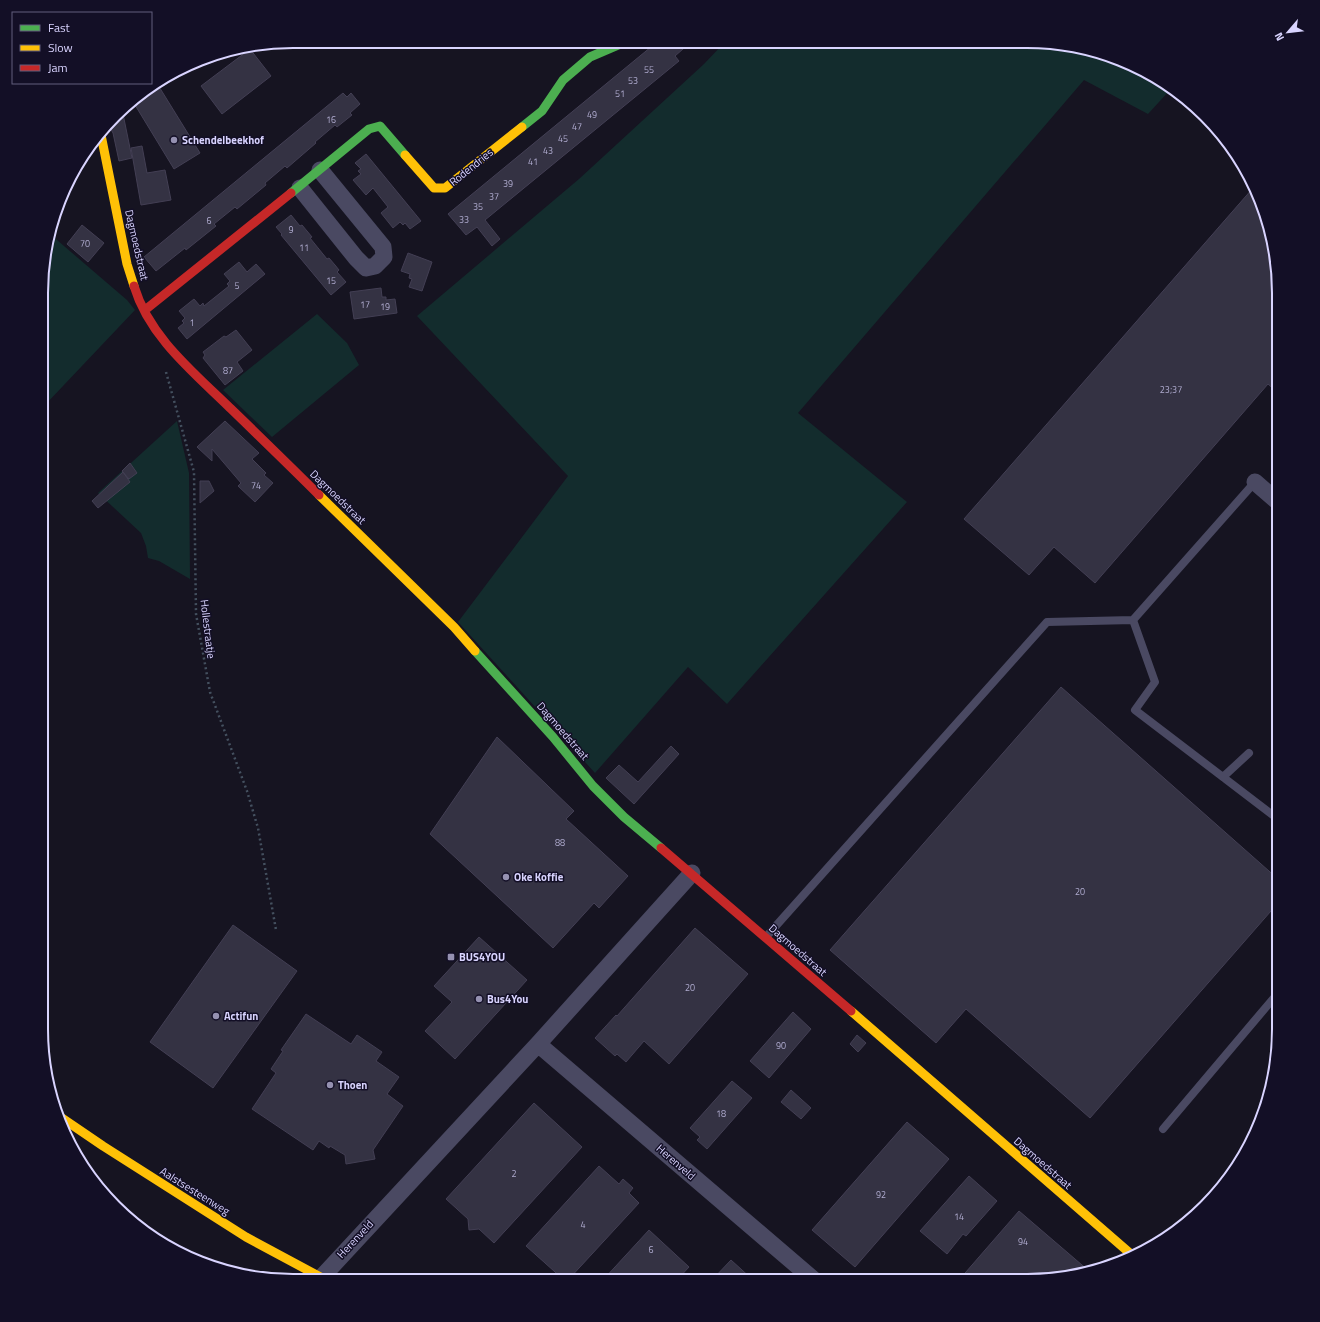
<svg xmlns="http://www.w3.org/2000/svg" width="1320" height="1322" font-family="'Titillium Web',sans-serif">
  <rect width="100%" height="100%" fill="#161421"/>
  <!-- green -->
  <path fill="#132c2d" d="M 725,42 L 1060,43 L 1153,75 L 1170,90 L 1148,114 L 1084,80 L 798,413 L 907,502 L 727,704 L 688,667 L 595,773 L 458,622 L 568,476 L 417,316 L 579,179 L 704,64 Z
    M 50,234 L 127,300 L 135,310 L 45,405 L 46,244 Z
    M 317,314 L 347,343 L 359,365 L 272,437 L 223,390 Z
    M 177,421 L 189,473 L 190,579 L 159,561 L 148,558 L 146,546 L 141,533 L 98,493 Z"/>
  <!-- building -->
  <path fill="#343243" stroke="#433f54" d="M 657,42 L 691,42 L 675,56 L 679,61 L 485,220 L 500,239 L 492,246 L 477,227 L 466,235 L 448,214 Z
    M 250,49 L 271,76 L 222,114 L 201,86 Z
    M 158,85 L 200,153 L 174,169 L 132,100 Z
    M 343,93 L 347,97 L 351,93 L 360,104 L 350,113 L 352,115 L 337,127 L 335,125 L 315,142 L 316,143 L 287,168 L 285,166 L 265,183 L 266,185 L 237,209 L 235,207 L 214,224 L 216,226 L 186,250 L 185,248 L 156,271 L 144,257 Z
    M 122,109 L 132,158 L 119,161 L 113,133 L 109,126 Z
    M 142,146 L 147,173 L 165,170 L 171,200 L 141,205 L 131,148 Z
    M 366,154 L 421,221 L 410,229 L 405,223 L 403,225 L 400,222 L 393,228 L 381,213 L 388,207 L 373,188 L 366,195 L 353,180 L 361,174 L 358,171 L 361,169 L 355,163 Z
    M 1253,188 L 1266,212 L 1278,277 L 1278,393 L 1268,384 L 1095,583 L 1054,547 L 1029,575 L 964,519 Z
    M 291,215 L 300,226 L 302,225 L 312,237 L 310,238 L 327,259 L 329,258 L 335,265 L 339,270 L 337,272 L 346,282 L 331,295 L 281,235 L 282,234 L 276,227 Z
    M 82,225 L 104,243 L 88,262 L 67,244 Z
    M 408,253 L 432,262 L 422,291 L 409,287 L 412,279 L 409,278 L 410,274 L 401,271 Z
    M 239,262 L 247,272 L 256,264 L 265,274 L 187,339 L 178,328 L 184,323 L 182,321 L 185,318 L 179,311 L 194,299 L 200,306 L 203,303 L 204,306 L 229,286 L 227,284 L 230,281 L 224,274 Z
    M 381,288 L 382,297 L 386,297 L 386,300 L 395,299 L 397,313 L 354,319 L 350,292 Z
    M 236,330 L 252,350 L 237,362 L 243,371 L 225,385 L 203,358 L 205,355 L 203,352 L 224,336 L 226,337 Z
    M 225,421 L 259,453 L 252,459 L 266,473 L 264,475 L 273,483 L 255,502 L 238,486 L 241,483 L 212,449 L 212,461 L 197,447 Z
    M 130,463 L 137,473 L 129,479 L 122,471 Z
    M 123,472 L 130,482 L 98,508 L 92,501 Z
    M 200,481 L 209,481 L 214,491 L 200,503 Z
    M 1061,687 L 1278,879 L 1278,903 L 1090,1118 L 966,1009 L 936,1043 L 830,950 Z
    M 497,737 L 574,811 L 566,819 L 628,876 L 599,908 L 594,903 L 553,948 L 430,834 Z
    M 671,746 L 679,754 L 634,804 L 606,778 L 619,765 L 638,782 Z
    M 233,925 L 297,971 L 213,1088 L 150,1042 Z
    M 695,928 L 748,974 L 669,1064 L 644,1041 L 626,1062 L 617,1054 L 615,1056 L 595,1038 L 616,1015 L 617,1016 Z
    M 479,937 L 527,980 L 455,1059 L 425,1031 L 452,1002 L 434,986 Z
    M 793,1012 L 811,1029 L 769,1078 L 750,1061 Z
    M 306,1014 L 351,1044 L 357,1035 L 382,1052 L 376,1061 L 399,1077 L 387,1094 L 403,1106 L 373,1150 L 375,1159 L 346,1164 L 345,1155 L 330,1146 L 329,1148 L 319,1141 L 313,1150 L 252,1109 L 276,1073 L 271,1069 L 283,1051 L 281,1050 Z
    M 857,1035 L 866,1043 L 858,1052 L 850,1044 Z
    M 732,1081 L 752,1098 L 707,1149 L 697,1140 L 700,1137 L 690,1128 Z
    M 791,1090 L 811,1108 L 801,1119 L 781,1102 Z
    M 534,1103 L 582,1147 L 494,1243 L 479,1229 L 469,1230 L 468,1219 L 446,1199 Z
    M 907,1122 L 949,1159 L 855,1267 L 812,1230 Z
    M 599,1166 L 619,1184 L 623,1179 L 633,1188 L 629,1193 L 639,1203 L 568,1280 L 564,1280 L 526,1246 Z
    M 969,1176 L 997,1201 L 966,1236 L 963,1234 L 947,1254 L 920,1231 Z
    M 1019,1211 L 1089,1271 L 1043,1280 L 959,1280 Z
    M 649,1230 L 689,1267 L 677,1280 L 603,1280 Z
    M 731,1260 L 753,1280 L 712,1280 Z"/>
  <g fill="none" stroke-linecap="round" stroke-linejoin="round">
    <!-- path -->
    <path stroke="#44505f" stroke-width="2.5" stroke-dasharray="2 3" stroke-linecap="butt" d="M 166,372 L 194,472 L 196,614 L 210,692 L 247,791 L 258,828 L 276,930"/>
    <!-- lane -->
    <path stroke="#4a4962" stroke-width="8" d="M 1255,482 L 1133,620 L 1155,682 L 1135,710 L 1278,819
      M 1223,777 L 1249,753
      M 766,937 L 1047,622 L 1133,620
      M 1163,1129 L 1278,993"/>
    <!-- street -->
    <path stroke="#4a4962" stroke-width="17" d="M 300,188 L 356,258 L 366,268 L 375,266 L 384,257 L 383,247 L 320,170
      M 1255,482 L 1278,502
      M 538,1044 L 814,1280
      M 321,1278 L 538,1044 L 692,873"/>
    <!-- fast -->
    <path stroke="#4caf50" stroke-width="9" d="M 522,127 L 542,111 L 563,80 L 590,57 L 625,42
      M 291,193 L 369,129 L 380,126 L 405,155
      M 475,651 L 553,737 L 593,786 L 624,817 L 661,848"/>
    <!-- slow -->
    <path stroke="#ffc107" stroke-width="9" d="M 101,135 L 127,264 L 134,286
      M 405,155 L 434,188 L 445,188 L 522,127
      M 319,495 L 454,627 L 475,651
      M 851,1011 L 1132,1255
      M 56,1114 L 103,1146 L 246,1237 L 326,1280"/>
    <!-- jam -->
    <path stroke="#c62828" stroke-width="9" d="M 134,286 C 149,336 192,371 228,406 C 259,436 289,465 319,495
      M 145,310 L 291,193
      M 661,848 L 851,1011"/>
  </g>
  <!-- markers -->
  <g fill="#9591b1" stroke="#130f26" stroke-width="1.5">
    <circle cx="174" cy="140" r="4"/>
    <circle cx="506" cy="877" r="4"/>
    <rect x="447" y="953" width="8" height="8" rx="2"/>
    <circle cx="479" cy="999" r="4"/>
    <circle cx="216" cy="1016" r="4"/>
    <circle cx="330" cy="1085" r="4"/>
  </g>
  <g text-anchor="middle" dominant-baseline="central" stroke-width="3" stroke-linejoin="round" paint-order="stroke">
    <!-- number labels -->
    <g font-size="9" fill="#b0acd0">
      <text x="649" y="69">55</text>
      <text x="633" y="80">53</text>
      <text x="620" y="93">51</text>
      <text x="592" y="114">49</text>
      <text x="331" y="119">16</text>
      <text x="577" y="126">47</text>
      <text x="563" y="138">45</text>
      <text x="548" y="150">43</text>
      <text x="533" y="161">41</text>
      <text x="508" y="183">39</text>
      <text x="494" y="196">37</text>
      <text x="478" y="206">35</text>
      <text x="464" y="219">33</text>
      <text x="209" y="220">6</text>
      <text x="291" y="229">9</text>
      <text x="85" y="243">70</text>
      <text x="304" y="247">11</text>
      <text x="331" y="280">15</text>
      <text x="237" y="285">5</text>
      <text x="365" y="304">17</text>
      <text x="385" y="306">19</text>
      <text x="192" y="322">1</text>
      <text x="228" y="370">87</text>
      <text x="1171" y="389">23;37</text>
      <text x="256" y="485">74</text>
      <text x="560" y="842">88</text>
      <text x="1080" y="891">20</text>
      <text x="690" y="987">20</text>
      <text x="781" y="1045">90</text>
      <text x="721" y="1113">18</text>
      <text x="514" y="1173">2</text>
      <text x="881" y="1194">92</text>
      <text x="959" y="1216">14</text>
      <text x="583" y="1224">4</text>
      <text x="1023" y="1241">94</text>
      <text x="651" y="1249">6</text>
    </g>
    <!-- poi labels -->
    <g font-size="11" font-weight="bold" fill="#d9d4ff" stroke="#130f26" text-anchor="start">
      <text x="182" y="140">Schendelbeekhof</text>
      <text x="514" y="877">Oke Koffie</text>
      <text x="459" y="957">BUS4YOU</text>
      <text x="487" y="999">Bus4You</text>
      <text x="224" y="1016">Actifun</text>
      <text x="338" y="1085">Thoen</text>
    </g>
    <!-- street labels -->
    <g font-size="11" fill="#d9d4ff" stroke="#130f26">
      <text transform="translate(471 167) rotate(-39)">Rodendries</text>
      <text transform="translate(137 245) rotate(77)">Dagmoedstraat</text>
      <text transform="translate(338 497) rotate(44)">Dagmoedstraat</text>
      <text transform="translate(208 629) rotate(83)">Hollestraatje</text>
      <text transform="translate(563 731) rotate(49)">Dagmoedstraat</text>
      <text transform="translate(798 950) rotate(41)">Dagmoedstraat</text>
      <text transform="translate(676 1162) rotate(41)">Herenveld</text>
      <text transform="translate(1043 1163) rotate(41)">Dagmoedstraat</text>
      <text transform="translate(195 1191) rotate(32)">Aalstsesteenweg</text>
      <text transform="translate(355 1239) rotate(-47)">Herenveld</text>
    </g>
  </g>
  <!-- crop -->
  <path d="M0 0H1320V1322H0ZM293 48H1027A245 245 0 0 1 1272 293V1029A245 245 0 0 1 1027 1274H293A245 245 0 0 1 48 1029V293A245 245 0 0 1 293 48Z" fill="#130f26" fill-rule="evenodd"/>
  <path fill="none" stroke="#d9d4ff" stroke-width="2" d="M293 48H1027A245 245 0 0 1 1272 293V1029A245 245 0 0 1 1027 1274H293A245 245 0 0 1 48 1029V293A245 245 0 0 1 293 48Z"/>
  <!-- legend -->
  <rect x="12" y="12" width="140" height="72" fill="#130f26" stroke="#625e7d"/>
  <rect x="20" y="25" width="20" height="6" fill="#4caf50" stroke="#625e7d"/>
  <text x="48" y="32" font-size="12" fill="#d9d4ff">Fast</text>
  <rect x="20" y="45" width="20" height="6" fill="#ffc107" stroke="#625e7d"/>
  <text x="48" y="52" font-size="12" fill="#d9d4ff">Slow</text>
  <rect x="20" y="65" width="20" height="6" fill="#c62828" stroke="#625e7d"/>
  <text x="48" y="72" font-size="12" fill="#d9d4ff">Jam</text>
  <!-- north arrow -->
  <g transform="translate(1288 32) rotate(242)" stroke="#130f26" stroke-width="3" paint-order="stroke">
  <path d="M0-3L7 15L0 10L-7 15Z" fill="#d9d4ff"/>
  <text y="-6" font-size="11" font-weight="bold" text-anchor="middle" fill="#d9d4ff">N</text>
  </g>
</svg>
